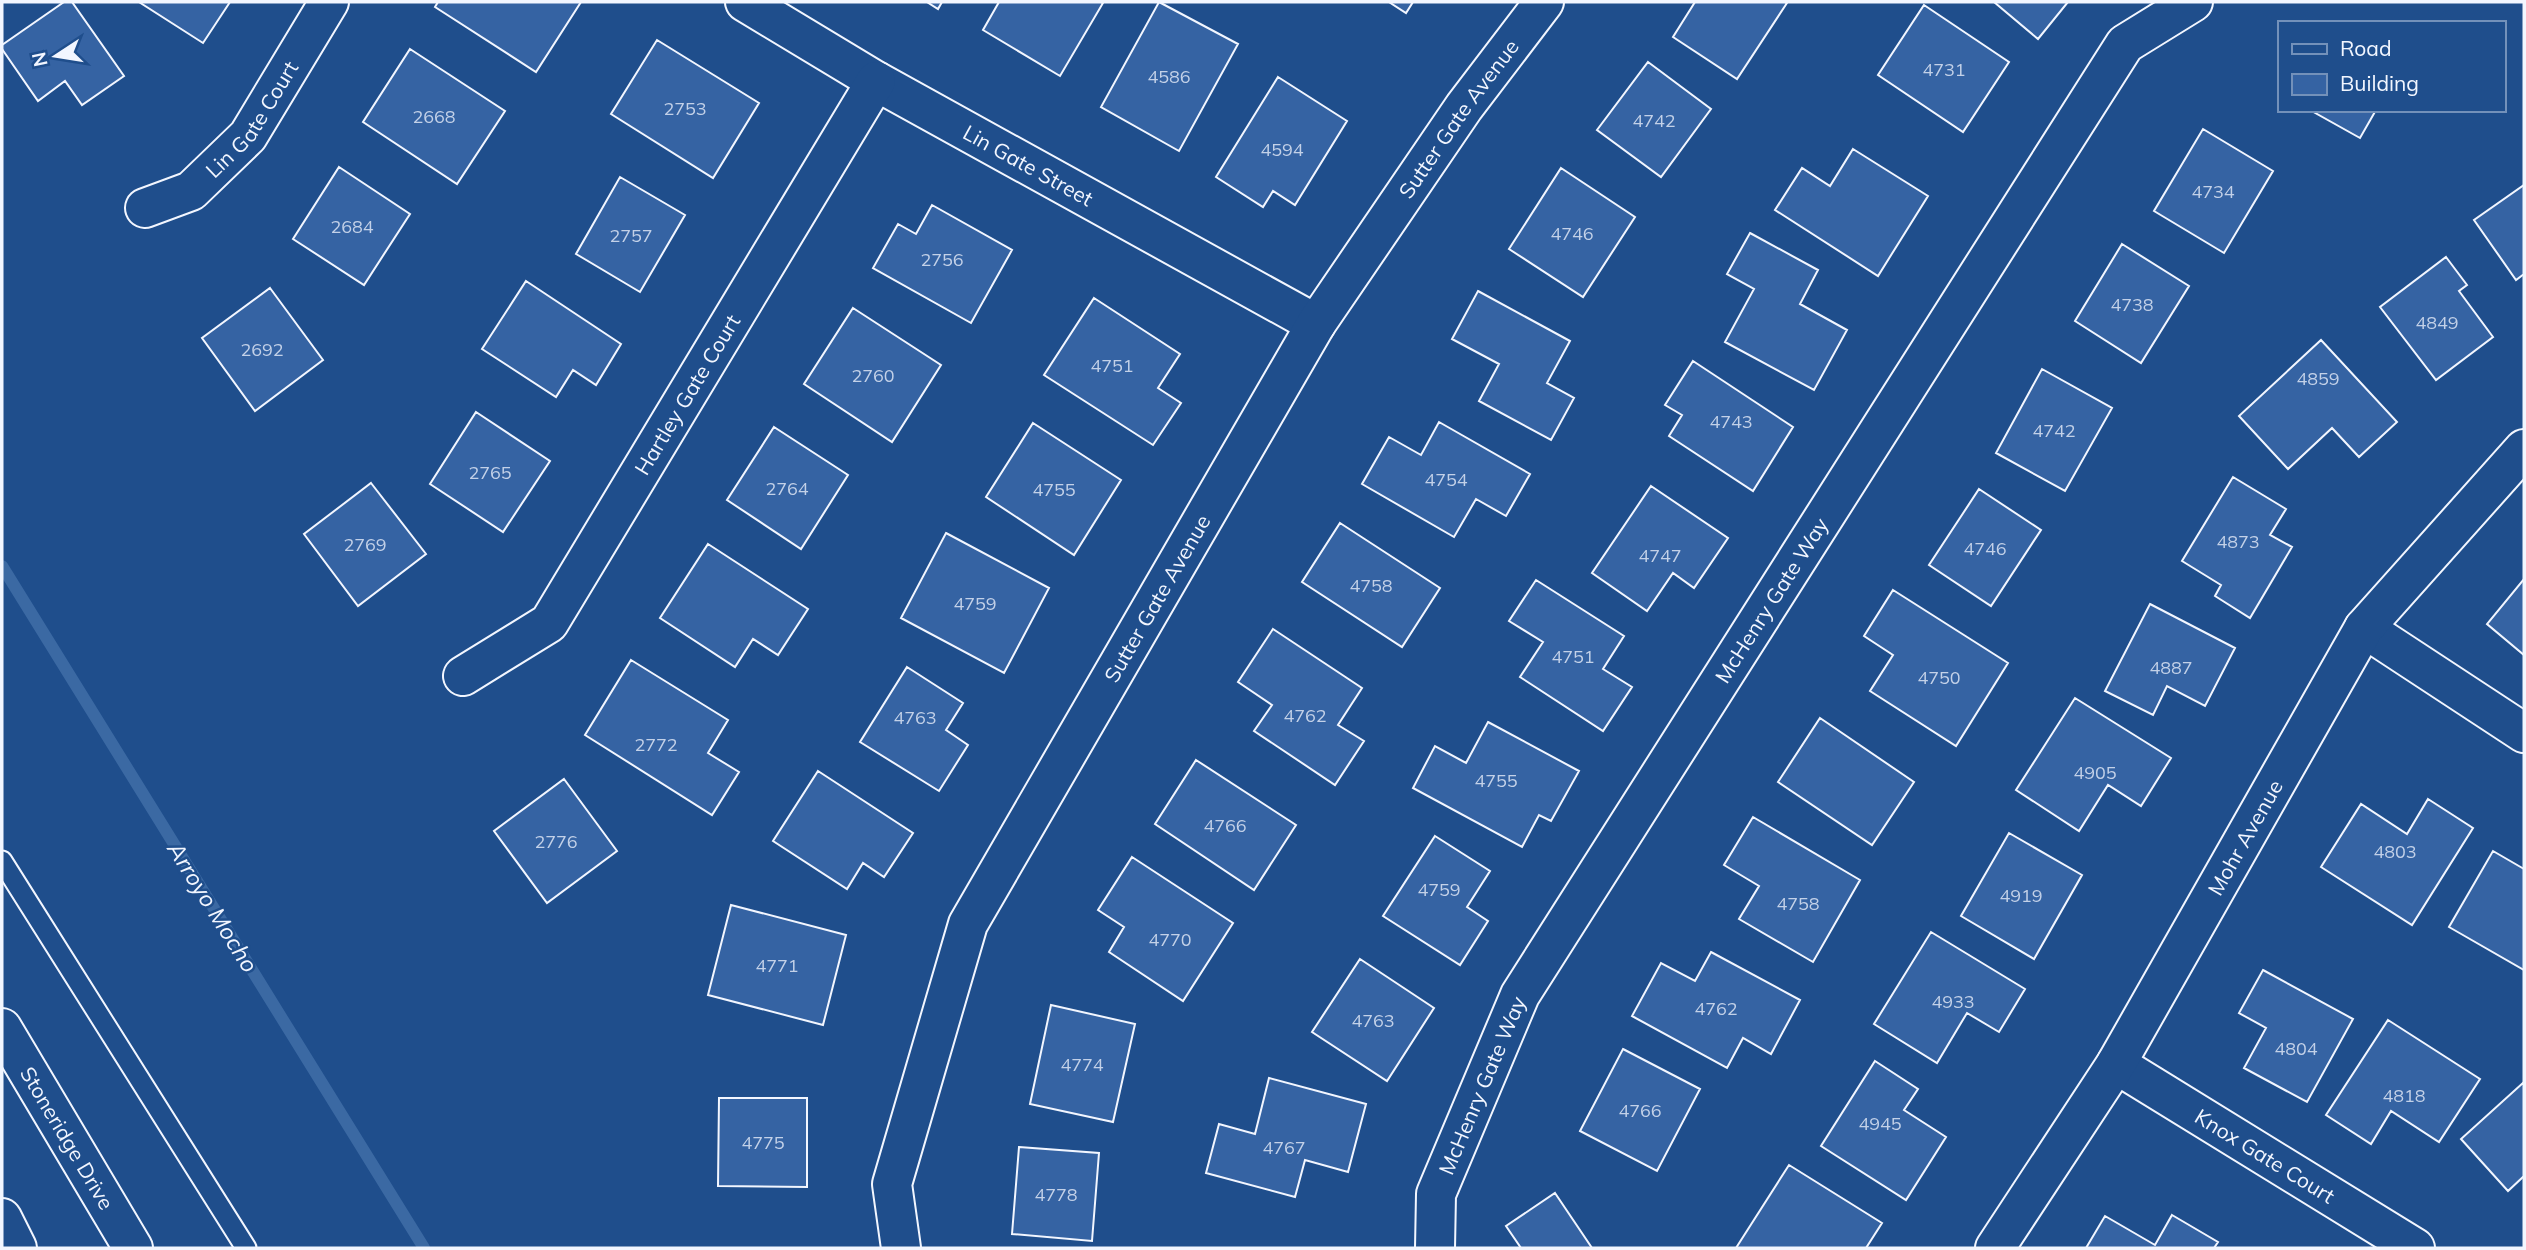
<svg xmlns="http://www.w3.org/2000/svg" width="2526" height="1250" font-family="Mulish,sans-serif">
  <rect width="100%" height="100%" fill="#1f4e8c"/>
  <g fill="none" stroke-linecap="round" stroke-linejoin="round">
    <!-- stream -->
    <path stroke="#3b69a3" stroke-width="12" d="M 2,566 L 424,1248"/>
  </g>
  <!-- building -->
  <path fill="#3563a3" stroke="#f2f6ff" stroke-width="2" d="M 64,2 L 72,2 L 124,76 L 82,105 L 65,81 L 38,101 L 2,49 L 2,45 Z
    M 139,2 L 230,2 L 203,43 Z
    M 438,2 L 581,2 L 536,72 L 435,7 Z
    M 927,2 L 942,2 L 938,9 Z
    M 999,2 L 1101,2 L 1103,3 L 1060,76 L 983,30 Z
    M 1159,2 L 1238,44 L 1179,151 L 1101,107 Z
    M 1389,2 L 1413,2 L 1406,13 Z
    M 1695,2 L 1785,2 L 1787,3 L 1737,79 L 1673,37 Z
    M 1994,2 L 2068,2 L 2038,39 Z
    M 1924,5 L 2009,62 L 1963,132 L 1878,75 Z
    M 657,40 L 759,103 L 713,178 L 611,114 Z
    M 410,49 L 505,111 L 457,184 L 363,122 Z
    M 1648,62 L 1711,109 L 1661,177 L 1597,130 Z
    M 1278,77 L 1347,121 L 1295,205 L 1273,191 L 1263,207 L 1216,177 Z
    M 2310,110 L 2376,110 L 2360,138 Z
    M 2203,129 L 2273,171 L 2224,253 L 2154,211 Z
    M 1853,149 L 1928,196 L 1878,276 L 1775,210 L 1802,168 L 1830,186 Z
    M 339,167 L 410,214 L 364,285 L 293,239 Z
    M 1561,168 L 1635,217 L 1583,297 L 1509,249 Z
    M 620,177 L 685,215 L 640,292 L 576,254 Z
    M 2524,185 L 2524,274 L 2516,280 L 2474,220 Z
    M 932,205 L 1012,250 L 971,323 L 873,268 L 898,224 L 916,234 Z
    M 1750,233 L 1818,270 L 1800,304 L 1847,330 L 1814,390 L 1725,342 L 1754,289 L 1727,274 Z
    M 2122,244 L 2189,286 L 2141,363 L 2075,321 Z
    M 2446,257 L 2467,285 L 2459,291 L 2493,337 L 2436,380 L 2380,307 Z
    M 526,281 L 621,344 L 596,385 L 573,370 L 556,397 L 482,349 Z
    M 270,288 L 323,360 L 255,411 L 202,338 Z
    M 1478,291 L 1570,341 L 1547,383 L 1574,398 L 1551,440 L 1479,401 L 1499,364 L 1452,339 Z
    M 1094,298 L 1180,354 L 1158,388 L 1181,403 L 1153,445 L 1044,375 Z
    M 853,308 L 941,365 L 892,442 L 804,384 Z
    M 2321,340 L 2397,422 L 2359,457 L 2332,428 L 2288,469 L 2239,416 Z
    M 1693,361 L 1793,427 L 1753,491 L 1669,436 L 1682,415 L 1665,405 Z
    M 2042,369 L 2112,408 L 2065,491 L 1996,453 Z
    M 476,412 L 550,461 L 503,532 L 430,484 Z
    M 1439,422 L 1530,474 L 1506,516 L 1476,499 L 1454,537 L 1362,484 L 1389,437 L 1421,455 Z
    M 1033,423 L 1121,480 L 1074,555 L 986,497 Z
    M 774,427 L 848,475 L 801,549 L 727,500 Z
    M 2233,477 L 2286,509 L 2270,535 L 2292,547 L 2250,618 L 2215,596 L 2221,585 L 2182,561 Z
    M 371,483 L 426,554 L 358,606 L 304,534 Z
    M 1651,486 L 1728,538 L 1694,588 L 1673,573 L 1647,611 L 1592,573 Z
    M 1979,489 L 2041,530 L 1991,606 L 1929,565 Z
    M 1340,523 L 1440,588 L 1402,647 L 1302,582 Z
    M 946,533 L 1049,588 L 1004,673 L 901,618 Z
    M 708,544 L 808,609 L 778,655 L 753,639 L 735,667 L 660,618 Z
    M 2524,579 L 2524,655 L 2487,624 Z
    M 1536,580 L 1624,636 L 1603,669 L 1632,687 L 1603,731 L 1520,677 L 1543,642 L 1509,621 Z
    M 1893,590 L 2008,663 L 1956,746 L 1870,691 L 1893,655 L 1864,636 Z
    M 2150,604 L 2235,648 L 2205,706 L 2167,686 L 2153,715 L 2105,691 Z
    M 1273,629 L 1362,688 L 1338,725 L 1364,741 L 1335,785 L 1254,731 L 1272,705 L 1238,682 Z
    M 631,660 L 728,720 L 708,753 L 739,772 L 712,815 L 585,735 Z
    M 907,667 L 963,703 L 946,730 L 968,745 L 939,791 L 860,742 Z
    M 2075,698 L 2171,758 L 2141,806 L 2108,785 L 2079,831 L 2016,790 Z
    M 1820,718 L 1914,782 L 1872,845 L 1778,782 Z
    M 1488,722 L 1579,771 L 1551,821 L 1539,815 L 1522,847 L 1413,788 L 1435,746 L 1466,763 Z
    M 1196,760 L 1296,825 L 1254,890 L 1155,824 Z
    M 818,771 L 913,833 L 884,877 L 863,863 L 847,889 L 773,841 Z
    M 564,779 L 617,851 L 547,903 L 494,831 Z
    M 2428,799 L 2473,828 L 2412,925 L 2321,867 L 2361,804 L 2407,834 Z
    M 1753,817 L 1860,880 L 1813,962 L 1739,919 L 1759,886 L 1724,865 Z
    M 2009,833 L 2082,875 L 2034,959 L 1961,916 Z
    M 1435,836 L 1490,871 L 1467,907 L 1488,921 L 1460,965 L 1383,916 Z
    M 2493,851 L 2524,869 L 2524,970 L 2449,927 Z
    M 1132,857 L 1233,923 L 1183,1001 L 1109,952 L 1124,927 L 1098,910 Z
    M 731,905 L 846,935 L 823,1025 L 708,995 Z
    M 1931,932 L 2025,989 L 1999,1032 L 1967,1013 L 1937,1063 L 1874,1024 Z
    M 1711,952 L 1800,1000 L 1771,1054 L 1743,1038 L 1727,1068 L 1632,1016 L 1661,963 L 1695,981 Z
    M 1360,959 L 1434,1008 L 1387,1081 L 1312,1032 Z
    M 2263,970 L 2353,1019 L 2307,1102 L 2244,1068 L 2266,1028 L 2239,1013 Z
    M 1051,1005 L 1135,1024 L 1113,1122 L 1030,1104 Z
    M 2388,1020 L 2480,1079 L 2439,1142 L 2391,1111 L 2371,1144 L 2326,1115 Z
    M 1623,1049 L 1700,1089 L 1657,1171 L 1580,1131 Z
    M 1875,1061 L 1918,1089 L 1904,1110 L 1946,1137 L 1906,1200 L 1821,1146 Z
    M 1269,1078 L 1366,1104 L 1348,1172 L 1305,1160 L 1295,1197 L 1206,1173 L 1219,1124 L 1255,1134 Z
    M 2524,1082 L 2524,1176 L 2508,1191 L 2461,1139 Z
    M 719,1098 L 807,1098 L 807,1187 L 718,1186 Z
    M 1019,1147 L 1099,1153 L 1092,1241 L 1012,1234 Z
    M 1789,1165 L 1882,1223 L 1866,1248 L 1736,1248 Z
    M 1555,1193 L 1592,1248 L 1521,1248 L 1506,1226 Z
    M 2172,1215 L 2218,1242 L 2214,1248 L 2086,1248 L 2105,1216 L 2155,1245 Z"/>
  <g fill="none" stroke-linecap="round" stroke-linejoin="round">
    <defs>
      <path id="lane" d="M 2,861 L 246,1248"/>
      <g id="street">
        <path id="s1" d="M 745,2 L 876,81 L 1316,324"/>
        <path id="s2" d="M 145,208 L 191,191 L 248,136 L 329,2"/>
        <path d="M 2364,628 L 2524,733"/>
        <path id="s3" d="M 463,676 L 549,623 L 876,81"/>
        <path id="s4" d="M 2116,1064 L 2415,1248"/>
        <path id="s5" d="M 901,1248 L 892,1184 L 968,924 L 1316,324 L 1464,107 L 1544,2"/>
        <path id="s6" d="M 1435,1248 L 1436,1194 L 1520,995 L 2125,44 L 2193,2"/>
        <path id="s7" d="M 1995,1248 L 2116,1064 L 2364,628 L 2524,449"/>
      </g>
      <g id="secondary">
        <path id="s8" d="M 2,1028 L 133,1248"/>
        <path d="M 2,1218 L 17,1248"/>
      </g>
    </defs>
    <!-- lane casing -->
    <use href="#lane" stroke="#f2f6ff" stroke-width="23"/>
    <!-- street casing -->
    <use href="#street" stroke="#f2f6ff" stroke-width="42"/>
    <!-- secondary casing -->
    <use href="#secondary" stroke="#f2f6ff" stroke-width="42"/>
    <!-- lane -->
    <use href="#lane" stroke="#1f4e8c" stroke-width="19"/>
    <!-- street -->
    <use href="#street" stroke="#1f4e8c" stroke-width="38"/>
    <!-- secondary -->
    <use href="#secondary" stroke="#1f4e8c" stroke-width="38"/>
  </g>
  <g text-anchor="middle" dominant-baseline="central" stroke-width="5" stroke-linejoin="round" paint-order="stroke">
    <!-- number labels -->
    <g font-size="18" fill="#c3d1e8">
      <text x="1944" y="69">4731</text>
      <text x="1169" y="76">4586</text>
      <text x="685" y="108">2753</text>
      <text x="434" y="116">2668</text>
      <text x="1654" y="120">4742</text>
      <text x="1282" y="149">4594</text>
      <text x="2213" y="191">4734</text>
      <text x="352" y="226">2684</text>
      <text x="1572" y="233">4746</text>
      <text x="631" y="235">2757</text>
      <text x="942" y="259">2756</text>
      <text x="2132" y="304">4738</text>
      <text x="2437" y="322">4849</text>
      <text x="262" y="349">2692</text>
      <text x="1112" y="365">4751</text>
      <text x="873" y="375">2760</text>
      <text x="2318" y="378">4859</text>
      <text x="1731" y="421">4743</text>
      <text x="2054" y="430">4742</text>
      <text x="490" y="472">2765</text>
      <text x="1446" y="479">4754</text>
      <text x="787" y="488">2764</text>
      <text x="1054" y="489">4755</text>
      <text x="2238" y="541">4873</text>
      <text x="365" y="544">2769</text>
      <text x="1985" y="548">4746</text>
      <text x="1660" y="555">4747</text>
      <text x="1371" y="585">4758</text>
      <text x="975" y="603">4759</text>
      <text x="1573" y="656">4751</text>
      <text x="2171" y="667">4887</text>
      <text x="1939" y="677">4750</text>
      <text x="1305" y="715">4762</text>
      <text x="915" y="717">4763</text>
      <text x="656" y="744">2772</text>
      <text x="2095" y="772">4905</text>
      <text x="1496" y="780">4755</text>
      <text x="1225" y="825">4766</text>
      <text x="556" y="841">2776</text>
      <text x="2395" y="851">4803</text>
      <text x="1439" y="889">4759</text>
      <text x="2021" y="895">4919</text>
      <text x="1798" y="903">4758</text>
      <text x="1170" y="939">4770</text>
      <text x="777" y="965">4771</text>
      <text x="1953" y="1001">4933</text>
      <text x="1716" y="1008">4762</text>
      <text x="1373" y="1020">4763</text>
      <text x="2296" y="1048">4804</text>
      <text x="1082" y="1064">4774</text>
      <text x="2404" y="1095">4818</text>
      <text x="1640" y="1110">4766</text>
      <text x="1880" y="1123">4945</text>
      <text x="763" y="1142">4775</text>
      <text x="1284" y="1147">4767</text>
      <text x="1056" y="1194">4778</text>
    </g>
    <!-- street labels -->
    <g font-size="21" fill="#f2f6ff" stroke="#1f4e8c">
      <text stroke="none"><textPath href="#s2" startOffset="144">Lin Gate Court</textPath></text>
      <text stroke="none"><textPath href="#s5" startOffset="1279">Sutter Gate Avenue</textPath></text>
      <text stroke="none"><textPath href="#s1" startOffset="327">Lin Gate Street</textPath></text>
      <text stroke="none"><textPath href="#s3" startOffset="368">Hartley Gate Court</textPath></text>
      <text stroke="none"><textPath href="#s5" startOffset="712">Sutter Gate Avenue</textPath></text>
      <text stroke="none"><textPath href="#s6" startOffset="738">McHenry Gate Way</textPath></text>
      <text stroke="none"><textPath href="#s7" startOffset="481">Mohr Avenue</textPath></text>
      <text stroke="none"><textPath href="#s6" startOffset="172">McHenry Gate Way</textPath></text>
      <text stroke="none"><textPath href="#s8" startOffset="128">Stoneridge Drive</textPath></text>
      <text stroke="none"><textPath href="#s4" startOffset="175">Knox Gate Court</textPath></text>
    </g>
    <!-- water labels -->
    <g font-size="23" font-style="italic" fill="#f2f6ff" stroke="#1f4e8c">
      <text transform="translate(213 907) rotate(58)">Arroyo Mocho</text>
    </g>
  </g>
  <!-- border -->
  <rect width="2526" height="1250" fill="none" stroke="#f2f6ff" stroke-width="7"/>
  <!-- legend -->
  <rect x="2278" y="21" width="228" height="91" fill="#1f4e8c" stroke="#7391ba" stroke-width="2"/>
  <rect x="2292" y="44" width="35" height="10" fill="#1f4e8c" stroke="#7391ba" stroke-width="2"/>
  <text x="2340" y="56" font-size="21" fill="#f2f6ff">Road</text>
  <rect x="2292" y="74" width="35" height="21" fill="#3563a3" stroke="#7391ba" stroke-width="2"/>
  <text x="2340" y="91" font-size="21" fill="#f2f6ff">Building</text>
  <!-- north arrow -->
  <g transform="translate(56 56) rotate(258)" stroke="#1f4e8c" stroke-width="5" paint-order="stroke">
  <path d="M0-5L12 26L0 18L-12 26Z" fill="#f2f6ff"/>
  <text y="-10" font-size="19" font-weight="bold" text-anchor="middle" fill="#f2f6ff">N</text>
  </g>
</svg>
